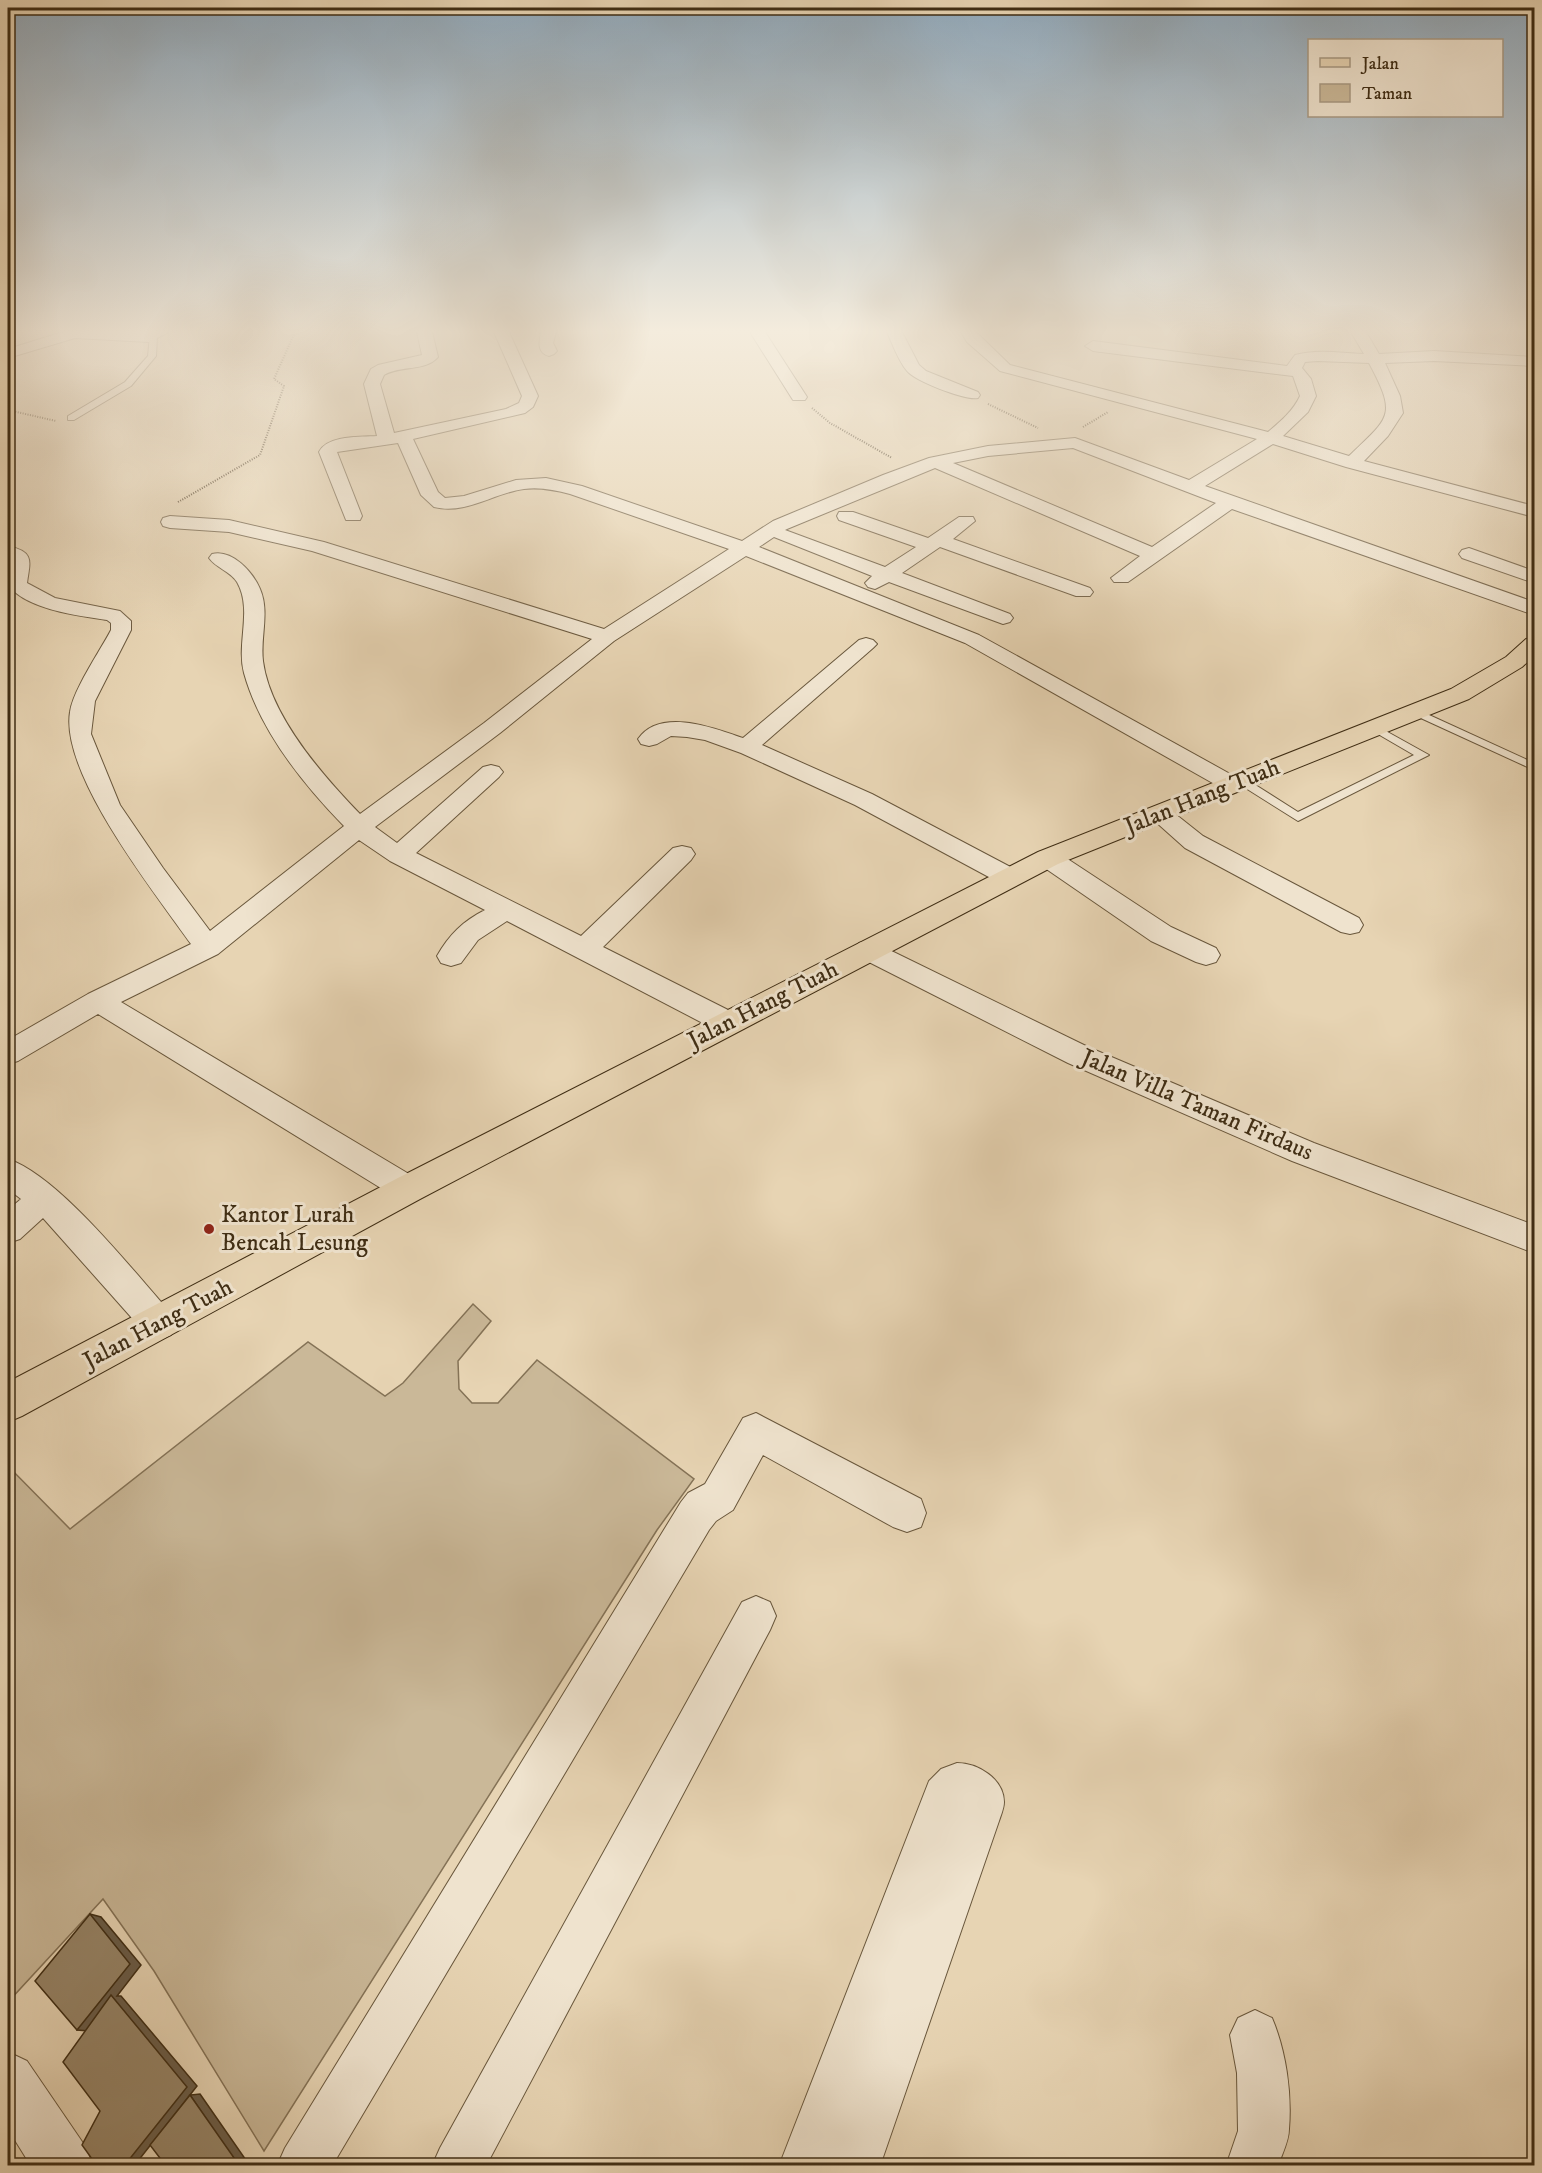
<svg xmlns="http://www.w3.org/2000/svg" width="1542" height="2173" font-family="'IM FELL DW Pica',serif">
  <rect width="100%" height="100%" fill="#e7d4b3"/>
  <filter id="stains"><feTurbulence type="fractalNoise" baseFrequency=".00333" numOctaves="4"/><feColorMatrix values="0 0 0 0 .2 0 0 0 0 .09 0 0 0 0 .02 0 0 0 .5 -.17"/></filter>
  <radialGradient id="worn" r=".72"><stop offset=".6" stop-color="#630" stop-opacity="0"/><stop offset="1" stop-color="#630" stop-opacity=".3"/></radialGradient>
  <!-- green -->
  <path fill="#cab898" stroke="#847256" stroke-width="1.5" d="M 473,1304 L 491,1321 L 458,1361 L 459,1389 L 472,1403 L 498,1403 L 537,1360 L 694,1479 L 657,1530 L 264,2151 L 154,1971 L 103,1899 L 8,2002 L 8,1466 L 70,1529 L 308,1342 L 385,1396 L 403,1383 Z"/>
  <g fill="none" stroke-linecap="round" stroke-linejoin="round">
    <defs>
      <path id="service" d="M 150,335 L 157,337 L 156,356 L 131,386 L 74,420 L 68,420 L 68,416 L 125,382 L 148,356 Z
        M 1416,709 L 1534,763 L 1534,770 L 1412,714 L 1410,712 Z
        M 1375,725 L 1429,755 L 1298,821 L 1236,782 L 1238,779 L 1246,779 L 1298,812 L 1414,755 L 1371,730 L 1371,726 Z"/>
      <path id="minor" d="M 63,332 L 169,332 L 149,342 L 75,338 L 8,358 L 8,349 Z
        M 417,332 L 432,332 L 438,357 C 425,372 400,365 384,375 L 380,384 L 394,433 L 506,409 L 519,403 L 522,396 L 494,332 L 509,332 L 538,396 L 533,407 L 525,413 L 413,439 L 438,492 L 445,498 L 464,496 L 516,480 L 546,478 L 582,486 L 742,541 L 773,521 L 883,475 L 929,458 L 988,446 L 1075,438 L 1189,480 L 1257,439 L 1000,371 L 967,342 L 961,332 L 976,332 L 1010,365 L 1268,432 C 1281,421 1293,411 1300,396 L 1293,376 L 1093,351 L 1085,346 L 1093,341 L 1287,366 L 1295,355 C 1317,349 1341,353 1364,354 L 1351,332 L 1366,332 L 1379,354 L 1434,351 L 1534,357 L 1534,366 L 1434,361 L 1385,363 L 1400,396 L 1403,413 L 1388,436 L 1364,461 L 1534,506 L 1534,517 L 1346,467 L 1273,444 L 1205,486 L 1534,602 L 1534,615 L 1232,509 L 1128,582 L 1114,582 L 1111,578 L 1140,556 L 935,468 L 787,529 L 785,530 L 885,567 L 916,547 L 839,520 L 837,516 L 839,512 L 853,512 L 928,538 L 959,517 L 973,517 L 975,521 L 953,539 L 1090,588 L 1093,592 L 1090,596 L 1076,596 L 940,547 L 902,573 L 1010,614 L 1013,618 L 1010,622 L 1003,624 L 889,582 L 875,589 L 868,587 L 865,583 L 872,576 L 774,537 L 759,547 L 979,635 L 1241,780 L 1245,785 L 1241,790 L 1233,792 L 1225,790 L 965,643 L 746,556 L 614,641 L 500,733 L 375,827 L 397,843 L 483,767 L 491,765 L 499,767 L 503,772 L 499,777 L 416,853 L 581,936 L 673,848 L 682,846 L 691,848 L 695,854 L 691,860 L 603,947 L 738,1015 L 742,1023 L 738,1031 L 728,1034 L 718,1031 L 507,921 L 478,940 L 461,963 L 451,966 L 441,963 L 437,956 C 449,935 463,921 485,910 L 390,861 L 359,840 L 218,954 L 121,1002 L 419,1180 L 424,1189 L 419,1198 L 408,1202 L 397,1198 L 98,1014 L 18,1061 L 8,1064 L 8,1040 L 88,994 L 191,944 C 155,893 60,774 70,712 C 73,690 100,651 111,630 L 111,623 L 107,620 C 80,616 23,609 8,584 L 11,561 L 8,559 L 8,546 C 35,552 30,561 27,583 L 55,598 L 120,611 L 131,621 L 131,630 L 95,701 L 91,734 L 120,805 L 163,868 L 210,931 L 344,826 C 303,784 260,731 244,673 C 236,643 253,610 237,582 C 230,571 216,568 209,558 L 212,554 C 232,549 253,572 260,589 C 270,612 260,637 263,661 C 270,716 323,776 360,814 L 484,723 L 592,639 L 312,551 L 229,532 L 170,528 L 163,526 L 161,522 L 163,518 L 170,516 L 229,520 L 324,542 L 604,629 L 729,549 L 570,494 C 555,490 540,487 524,489 C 493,493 466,515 434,507 L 421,495 L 398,443 L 337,452 L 362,516 L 360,520 L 346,520 L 319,452 C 327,435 361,437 377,436 L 364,384 L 371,369 L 378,365 L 422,355 ZM 1318,361 L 1369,363 C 1398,417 1389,417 1349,456 L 1283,436 L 1308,412 L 1316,396 L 1311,379 L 1302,368 L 1305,362 ZM 1073,448 L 1216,503 L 1152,547 L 953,463 L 988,456 Z
        M 541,332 L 556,332 L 553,343 L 557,351 L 554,354 L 549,356 C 537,353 539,342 541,332 Z
        M 750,332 L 765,332 L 807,397 L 805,400 L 793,400 Z
        M 887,332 L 902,332 L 919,365 L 926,371 L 978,392 L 980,395 L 978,398 C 966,401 915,381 907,371 C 898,360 893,345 887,332 Z
        M 1469,548 L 1534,571 L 1534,583 L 1462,558 L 1459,554 L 1462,550 Z
        M 866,638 L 873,640 L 877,644 L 873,648 L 762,745 L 872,794 L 1018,871 L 1022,877 L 1018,883 L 1009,886 L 1000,883 L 855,805 L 741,753 L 705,740 L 687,737 L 671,736 L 657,744 L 649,746 L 641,744 L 638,739 C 660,707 714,728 743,738 L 859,640 Z
        M 1160,807 L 1169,809 L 1203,836 L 1359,918 L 1363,925 L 1359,932 L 1350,934 L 1341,932 L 1185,848 L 1148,815 L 1151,809 Z
        M 1048,850 L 1057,852 L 1171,927 L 1216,948 L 1220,955 L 1216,962 L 1206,965 L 1196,962 L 1151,941 L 1039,864 L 1035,858 L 1039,852 Z
        M 869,940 L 1088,1047 L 1314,1143 L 1534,1225 L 1534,1253 L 1292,1161 L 1068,1063 L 859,957 L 855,950 L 859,943 Z
        M 8,1159 C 60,1177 132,1270 171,1313 L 176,1324 L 171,1335 L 159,1340 L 147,1335 L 43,1218 L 20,1239 L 8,1243 L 8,1210 L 21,1199 L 8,1189 Z
        M 756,1413 L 921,1499 L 926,1513 L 921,1527 L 907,1532 L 893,1527 L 763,1455 L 733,1510 L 716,1521 L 709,1530 L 332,2166 L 277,2166 L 285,2148 L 681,1502 L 688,1493 L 705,1484 L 743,1418 Z
        M 756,1596 L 770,1602 L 776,1616 L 770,1630 L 486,2166 L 432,2166 L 440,2148 L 742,1602 Z
        M 957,1763 C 978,1763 1004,1779 1004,1802 C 1004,1808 1001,1815 999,1821 L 880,2166 L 779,2166 L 929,1781 L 941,1769 Z
        M 1255,2010 L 1272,2018 C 1286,2051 1292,2093 1289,2129 C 1289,2141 1282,2154 1278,2166 L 1226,2166 L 1238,2131 L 1237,2073 L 1230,2035 L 1238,2018 Z"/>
      <path id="tertiary" d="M 8,2052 L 27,2061 L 85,2146 L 93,2166 L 31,2166 L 8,2129 Z"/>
      <path id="primary" d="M 1534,637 L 1534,656 L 1522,667 L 1469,699 L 1058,864 L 420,1199 L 22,1416 L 8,1422 L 8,1382 L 396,1179 L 1038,852 L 1451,689 L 1506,657 L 1526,639 Z"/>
    </defs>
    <!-- service casing -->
    <use href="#service" stroke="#69573c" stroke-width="2"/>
    <!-- minor casing -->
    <use href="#minor" stroke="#69573c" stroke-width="2"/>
    <!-- tertiary casing -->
    <use href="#tertiary" stroke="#69573c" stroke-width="2"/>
    <!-- primary casing -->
    <use href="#primary" stroke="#3f2d14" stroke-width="2"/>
    <!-- path -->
    <path stroke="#3f2d14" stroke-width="2" stroke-dasharray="1 1.5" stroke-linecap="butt" d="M 988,404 L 1038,428
      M 812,408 L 830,423 L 892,458
      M 8,410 L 56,421
      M 1083,427 L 1108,412
      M 178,502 L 260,455 L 284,386 L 274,379 L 295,332"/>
    <!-- service -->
    <use href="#service" fill="#efe3ce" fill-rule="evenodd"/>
    <!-- minor -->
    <use href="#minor" fill="#efe3ce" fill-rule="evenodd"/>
    <!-- tertiary -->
    <use href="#tertiary" fill="#efe3ce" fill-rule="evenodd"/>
    <!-- primary -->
    <use href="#primary" fill="#e7d4b3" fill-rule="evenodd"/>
  </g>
  <!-- shaded-wall -->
  <path fill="#695c48" stroke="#3f2d14" stroke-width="1.5" d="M 90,1914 L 101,1917 L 141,1965 L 117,1996 L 121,1996 L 197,2086 L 134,2166 L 124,2166 L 89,2031 L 77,2030 Z
    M 200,2094 L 248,2163 L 246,2166 L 238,2166 L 190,2095 Z"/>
  <!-- building -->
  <path fill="#968467" stroke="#3f2d14" stroke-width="1.5" d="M 90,1914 L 130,1964 L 77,2030 L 35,1981 Z
    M 111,1995 L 187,2087 L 124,2166 L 97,2166 L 82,2145 L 100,2111 L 63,2062 Z
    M 190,2095 L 239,2165 L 238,2166 L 166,2166 L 150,2145 Z"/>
  <!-- sky -->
  <linearGradient id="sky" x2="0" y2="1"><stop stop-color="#91aabd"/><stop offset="0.52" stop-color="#f4ecdd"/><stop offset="1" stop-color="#f4ecdd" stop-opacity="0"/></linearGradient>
  <rect width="1542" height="637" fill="url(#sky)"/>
  <!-- markers -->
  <circle fill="#8f2418" stroke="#efe3ce" stroke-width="2" cx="209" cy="1229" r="6"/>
  <g text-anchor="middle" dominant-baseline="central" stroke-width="6" stroke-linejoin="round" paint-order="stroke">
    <!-- street labels -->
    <g font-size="24" fill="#3f2d14" stroke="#efe3ce">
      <text transform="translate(1202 797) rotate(-22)">Jalan Hang Tuah</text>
      <text transform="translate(763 1005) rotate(-27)">Jalan Hang Tuah</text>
      <text transform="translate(1197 1105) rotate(23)">Jalan Villa Taman Firdaus</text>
      <text transform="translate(158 1324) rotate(-28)">Jalan Hang Tuah</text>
    </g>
    <!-- poi labels -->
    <g font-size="24" fill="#3f2d14" stroke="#efe3ce" text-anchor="start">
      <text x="221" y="1215">Kantor Lurah<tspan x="221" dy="28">Bencah Lesung</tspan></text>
    </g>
  </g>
  <!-- margin -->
  <rect width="1542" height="2173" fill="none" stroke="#e7d4b3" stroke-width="30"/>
  <rect x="9" y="9" width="1524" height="2155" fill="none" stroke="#3f2d14" stroke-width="3"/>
  <rect x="15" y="15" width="1512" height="2143" fill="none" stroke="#3f2d14" stroke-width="1.5"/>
  <!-- legend -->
  <rect x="1308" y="39" width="195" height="78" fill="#efe3ce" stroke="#a99a84" stroke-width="1.5"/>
  <rect x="1320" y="58" width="30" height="9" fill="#e7d4b3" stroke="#a99a84" stroke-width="1.5"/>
  <text x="1362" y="69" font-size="18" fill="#3f2d14">Jalan</text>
  <rect x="1320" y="84" width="30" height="18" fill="#cab898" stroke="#a99a84" stroke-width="1.5"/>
  <text x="1362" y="99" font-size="18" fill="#3f2d14">Taman</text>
  <rect width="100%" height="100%" filter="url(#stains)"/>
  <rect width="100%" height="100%" fill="url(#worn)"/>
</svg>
